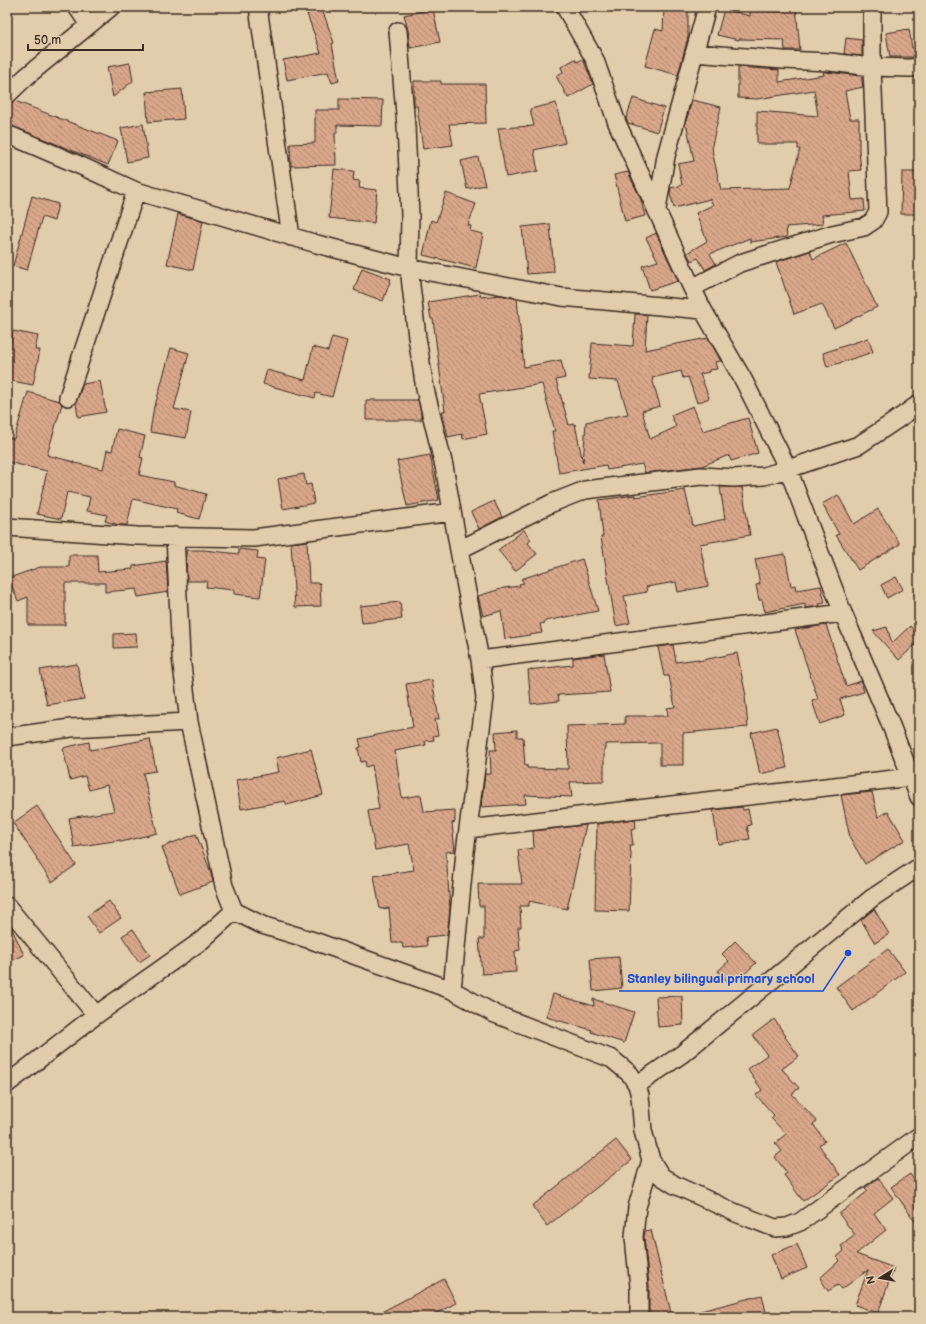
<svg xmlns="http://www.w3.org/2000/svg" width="926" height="1324" font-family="'Balsamiq Sans',sans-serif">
  <defs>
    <pattern id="building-back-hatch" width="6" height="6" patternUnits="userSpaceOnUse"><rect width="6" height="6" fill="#d9a88b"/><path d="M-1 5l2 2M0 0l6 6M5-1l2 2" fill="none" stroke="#b18971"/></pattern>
  </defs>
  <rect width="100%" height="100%" fill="#e1ccab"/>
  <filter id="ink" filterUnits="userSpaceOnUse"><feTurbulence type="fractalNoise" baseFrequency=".025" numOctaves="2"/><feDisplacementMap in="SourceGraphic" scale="8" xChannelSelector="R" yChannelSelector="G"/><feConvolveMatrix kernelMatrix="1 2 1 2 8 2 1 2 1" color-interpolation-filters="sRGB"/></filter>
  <g filter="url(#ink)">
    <!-- building -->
    <path fill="url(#building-back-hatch)" stroke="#3b2a1e" d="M 664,7 L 688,7 L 688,37 L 678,75 L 645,66 L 655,29 L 663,31 Z
      M 781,7 L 796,7 L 800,50 L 785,50 L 784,40 L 739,39 L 739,40 L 717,35 L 724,9 L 750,16 L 750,10 L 782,12 Z
      M 322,9 L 334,43 L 332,44 L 339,81 L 332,83 L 328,72 L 287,80 L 283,60 L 321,53 L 307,14 Z
      M 433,9 L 440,42 L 410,48 L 408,30 L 404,15 Z
      M 909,29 L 912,48 L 919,47 L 919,57 L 890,57 L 886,33 Z
      M 846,38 L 862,40 L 862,56 L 844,54 Z
      M 575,59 L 577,62 L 583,59 L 593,84 L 568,98 L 556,76 L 563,72 L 561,67 Z
      M 130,63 L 133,81 L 113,97 L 107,67 Z
      M 738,67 L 779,70 L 779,82 L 824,75 L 823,72 L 826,72 L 861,76 L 863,87 L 845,91 L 850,119 L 859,119 L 859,150 L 861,170 L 849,171 L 852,200 L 864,199 L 865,211 L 822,215 L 823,224 L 786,227 L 787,237 L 750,242 L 750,238 L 710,254 L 716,264 L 705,270 L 698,258 L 691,261 L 687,253 L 707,241 L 696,213 L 713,205 L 710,199 L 674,208 L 670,194 L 671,188 L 682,185 L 678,164 L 694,161 L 687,127 L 685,126 L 692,100 L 721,107 L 712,145 L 713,155 L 721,190 L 790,188 L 800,149 L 798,149 L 798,144 L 757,144 L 757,111 L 818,116 L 814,90 L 757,99 L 738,98 Z
      M 414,81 L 441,81 L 441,84 L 485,84 L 486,123 L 449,124 L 453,145 L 423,149 L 417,106 L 414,106 Z
      M 182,89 L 184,119 L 148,122 L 146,92 Z
      M 633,98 L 664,108 L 657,132 L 628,123 L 626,119 Z
      M 339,99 L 383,100 L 382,126 L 337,125 L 337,133 L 335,133 L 336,165 L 291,166 L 290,144 L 315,143 L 315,110 L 339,110 Z
      M 15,101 L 118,141 L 108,165 L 7,124 L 7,105 L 10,105 Z
      M 556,103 L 565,143 L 534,150 L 538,171 L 506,177 L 498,128 L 534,126 L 530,109 Z
      M 143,124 L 148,158 L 127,162 L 121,128 Z
      M 478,157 L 485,185 L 467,189 L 461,161 Z
      M 334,169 L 354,171 L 353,180 L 360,181 L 359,188 L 377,190 L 374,223 L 329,218 Z
      M 628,172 L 641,200 L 645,216 L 625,221 L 614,175 Z
      M 902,172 L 919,172 L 919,209 L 916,209 L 916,214 L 901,214 Z
      M 446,193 L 476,204 L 468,225 L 471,226 L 470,231 L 483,234 L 476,268 L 423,255 L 431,220 L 436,222 Z
      M 32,196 L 58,204 L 54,221 L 42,217 L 27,270 L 13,266 Z
      M 178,214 L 203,221 L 193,270 L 167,264 Z
      M 550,224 L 554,272 L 527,274 L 522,227 Z
      M 656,233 L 678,281 L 650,290 L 642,266 L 658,261 L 646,238 Z
      M 846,243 L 877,307 L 834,328 L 822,304 L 794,314 L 776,262 L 810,251 L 813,259 Z
      M 362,268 L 391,279 L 383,301 L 354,290 Z
      M 480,294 L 481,297 L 500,295 L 517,299 L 524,367 L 561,360 L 565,378 L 556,380 L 569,425 L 575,424 L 583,463 L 586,422 L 628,414 L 618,381 L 589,379 L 592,343 L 633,346 L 635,314 L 647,315 L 645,350 L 708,338 L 721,361 L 715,362 L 717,369 L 709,370 L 709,372 L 700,374 L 709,398 L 697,403 L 688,377 L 683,378 L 681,371 L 652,378 L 660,406 L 642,411 L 650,439 L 676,427 L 671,415 L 693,406 L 703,431 L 748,418 L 758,453 L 731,461 L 729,455 L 702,466 L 645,473 L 642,464 L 607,470 L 606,465 L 559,473 L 552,431 L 555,431 L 542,384 L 479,394 L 487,434 L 463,439 L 462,434 L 448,437 L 442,411 L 445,411 L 433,319 L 431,319 L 428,302 Z
      M 13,331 L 38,336 L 35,350 L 40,350 L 33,385 L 7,380 L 7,364 Z
      M 332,337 L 347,341 L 332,397 L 316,393 L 315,398 L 263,384 L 267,370 L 305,380 L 313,347 L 328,351 Z
      M 868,338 L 873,352 L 827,367 L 823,353 Z
      M 171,348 L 189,353 L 174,409 L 191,412 L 186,438 L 150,432 L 154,406 L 155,406 Z
      M 100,381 L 106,412 L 78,417 L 76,403 L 83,384 Z
      M 28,392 L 59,401 L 62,404 L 47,455 L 74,462 L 74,463 L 103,469 L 107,450 L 112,451 L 117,429 L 145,436 L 140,457 L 143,458 L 139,475 L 174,482 L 174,485 L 206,494 L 199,519 L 176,513 L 177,509 L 133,499 L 127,525 L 119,525 L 105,521 L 107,515 L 87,511 L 90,497 L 67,492 L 61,519 L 37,514 L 47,471 L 7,462 L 7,437 L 14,439 Z
      M 366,400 L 418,400 L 421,413 L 421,420 L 366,420 Z
      M 430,455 L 439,500 L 407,506 L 397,461 Z
      M 304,474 L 306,485 L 311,484 L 314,503 L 283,509 L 278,479 Z
      M 720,487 L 742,487 L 750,535 L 700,544 L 708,586 L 678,592 L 676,582 L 646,587 L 647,592 L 624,596 L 630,623 L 616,626 L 601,537 L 603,536 L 599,500 L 635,495 L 635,497 L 685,490 L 693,526 L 725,519 Z
      M 838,495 L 854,524 L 878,509 L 900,544 L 858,570 L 836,535 L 839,534 L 822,504 Z
      M 494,501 L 502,517 L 479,529 L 471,512 Z
      M 524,530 L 531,540 L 528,543 L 537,554 L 515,571 L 498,550 Z
      M 307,541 L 309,583 L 320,583 L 321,606 L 295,607 L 291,543 Z
      M 239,549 L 258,551 L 257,559 L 265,560 L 260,597 L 234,594 L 234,590 L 206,587 L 207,581 L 187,581 L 186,550 L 204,550 L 239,554 Z
      M 785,554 L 791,586 L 795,585 L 796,590 L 821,586 L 825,603 L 819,604 L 820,606 L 805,608 L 805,604 L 765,612 L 762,600 L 759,600 L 756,585 L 760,584 L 755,559 Z
      M 69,555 L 97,555 L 98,572 L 133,569 L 133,566 L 166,561 L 168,592 L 138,597 L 136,589 L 105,592 L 105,583 L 65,583 L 65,625 L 28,625 L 28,597 L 18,601 L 9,578 L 40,567 L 69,567 Z
      M 582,559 L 598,611 L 545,621 L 545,623 L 540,624 L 542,633 L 505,639 L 501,611 L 483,616 L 478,596 L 504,588 L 520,586 L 519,584 L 524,583 L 521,579 Z
      M 896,577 L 903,589 L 887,598 L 881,585 Z
      M 400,602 L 402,619 L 362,623 L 360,606 Z
      M 826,625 L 846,686 L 861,681 L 864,692 L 840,699 L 845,715 L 820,724 L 812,701 L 818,699 L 795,630 Z
      M 910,626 L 919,635 L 919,641 L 899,660 L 873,631 L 887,627 L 892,643 Z
      M 136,633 L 137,647 L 114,648 L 114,634 Z
      M 673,645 L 676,662 L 698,659 L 698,661 L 737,653 L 746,696 L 745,696 L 748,727 L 683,733 L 683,765 L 660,765 L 660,743 L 605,744 L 605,749 L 604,749 L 604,781 L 570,782 L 572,797 L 525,795 L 526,804 L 481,807 L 485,774 L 491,774 L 490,750 L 496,750 L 495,732 L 517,730 L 517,737 L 523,737 L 525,766 L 527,765 L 527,768 L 568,769 L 567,726 L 625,724 L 625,716 L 668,716 L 667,708 L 675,707 L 669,676 L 664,676 L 658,647 Z
      M 604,654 L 610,692 L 558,695 L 559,701 L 531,704 L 528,670 L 573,665 L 573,658 Z
      M 77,664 L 84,699 L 47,705 L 40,670 Z
      M 432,680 L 439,719 L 435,719 L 438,735 L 433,736 L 434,740 L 425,741 L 426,745 L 395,751 L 402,798 L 421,795 L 424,812 L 455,810 L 455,822 L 452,823 L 455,851 L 446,852 L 450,909 L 447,935 L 426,937 L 427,946 L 403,948 L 402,943 L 392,943 L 389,908 L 380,909 L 374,876 L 414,870 L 409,844 L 375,850 L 368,811 L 379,809 L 372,765 L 366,767 L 365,761 L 361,762 L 358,748 L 361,747 L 359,739 L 413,727 L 406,684 Z
      M 777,727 L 787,768 L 760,774 L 751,733 Z
      M 150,739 L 156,771 L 143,773 L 157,833 L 121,842 L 121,840 L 74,847 L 69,818 L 114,811 L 107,785 L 89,790 L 85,776 L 70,780 L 63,748 L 89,742 L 90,750 Z
      M 311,749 L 323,795 L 287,805 L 285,801 L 241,809 L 236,780 L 279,772 L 276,758 Z
      M 872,792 L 878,817 L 888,811 L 905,840 L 865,864 L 850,838 L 841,795 Z
      M 37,806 L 76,865 L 52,882 L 36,859 L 37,858 L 13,823 Z
      M 742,807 L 743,810 L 748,809 L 751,825 L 747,826 L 750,839 L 718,844 L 713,810 Z
      M 635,819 L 636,828 L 631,829 L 633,845 L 630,845 L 631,854 L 629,911 L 595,910 L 597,824 Z
      M 586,825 L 567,909 L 529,901 L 529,906 L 520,906 L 521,927 L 518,927 L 520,950 L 515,951 L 516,972 L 482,974 L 479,939 L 484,939 L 484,906 L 479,906 L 478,884 L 522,884 L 518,850 L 534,848 L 533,831 Z
      M 196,834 L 210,870 L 213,882 L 180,894 L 162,847 Z
      M 109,901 L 121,918 L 99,933 L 87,916 Z
      M 874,909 L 889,934 L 875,943 L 861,920 Z
      M 7,922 L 11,927 L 24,955 L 7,963 Z
      M 133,929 L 150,955 L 139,962 L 122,936 Z
      M 735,941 L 756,963 L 737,981 L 734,978 L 729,983 L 718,971 L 729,961 L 722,954 Z
      M 888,949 L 905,972 L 853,1011 L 836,987 Z
      M 619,957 L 622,988 L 593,991 L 590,959 Z
      M 553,994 L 594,1006 L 593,999 L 634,1012 L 624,1043 L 591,1032 L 592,1030 L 546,1017 Z
      M 682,996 L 683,1025 L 658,1027 L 656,997 Z
      M 774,1019 L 786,1036 L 785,1037 L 799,1056 L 782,1069 L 799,1088 L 792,1094 L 817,1121 L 813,1124 L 825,1141 L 819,1145 L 840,1175 L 803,1201 L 784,1175 L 787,1173 L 775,1157 L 782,1151 L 775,1143 L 786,1134 L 771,1118 L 774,1115 L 756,1095 L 762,1090 L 747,1069 L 767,1055 L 753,1035 Z
      M 616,1140 L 632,1160 L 547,1226 L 532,1206 Z
      M 910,1174 L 919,1188 L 919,1227 L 891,1187 Z
      M 878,1178 L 893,1198 L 874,1213 L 886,1230 L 856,1254 L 894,1268 L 878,1313 L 855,1305 L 868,1270 L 842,1289 L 838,1285 L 828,1291 L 820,1278 L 840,1260 L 837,1257 L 844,1251 L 841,1246 L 855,1235 L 839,1214 L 868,1191 L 865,1188 Z
      M 651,1230 L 672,1317 L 649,1317 L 649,1286 L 644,1237 L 645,1231 Z
      M 797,1244 L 807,1268 L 781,1279 L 771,1255 Z
      M 444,1279 L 456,1303 L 429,1317 L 372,1317 Z
      M 762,1295 L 766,1312 L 747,1317 L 693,1317 L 693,1313 Z"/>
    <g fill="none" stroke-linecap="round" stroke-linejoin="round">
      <defs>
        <path id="minor" d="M 77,7 L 89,25
          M 258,7 L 291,237
          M 565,7 L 595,60 L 617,123 L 692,288 L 703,310 L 744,381 L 788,469 L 843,613 L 890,723 L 919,797
          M 398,31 L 406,126 L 410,216 L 409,268 L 417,337 L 425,389 L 444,466 L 459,550 L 480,660 L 485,698 L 465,852 L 452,990 L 495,1014 L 612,1059 L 630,1074 L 637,1085 L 640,1096 L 643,1131 L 651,1160 L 661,1176 L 675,1185 L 736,1213 L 775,1228 L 787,1227 L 800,1222 L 919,1136
          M 694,53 L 783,60 L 830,62 L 872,67 L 910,68 L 919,67
          M 7,95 L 27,76 L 111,7
          M 7,134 L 79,165 L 136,191 L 317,244 L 409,268 L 562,297 L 703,310
          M 657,209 L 666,156 L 707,7
          M 692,288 L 740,263 L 832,234 L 864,227 L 873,221 L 878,212 L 872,67 L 872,7
          M 68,397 L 136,191
          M 7,527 L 137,536 L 254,538 L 452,512
          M 175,536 L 181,657 L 189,722 L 224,886 L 234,911
          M 459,550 L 552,503 L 585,490 L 701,476 L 734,478 L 764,476 L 788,469 L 859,445 L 895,421 L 919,404
          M 480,660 L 843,613
          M 7,737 L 71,728 L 189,722
          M 468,829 L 911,777
          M 7,906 L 96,1015
          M 7,1084 L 96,1015 L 201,941 L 234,911 L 262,925 L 314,941 L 452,990
          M 637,1085 L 682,1054 L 872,898 L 919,867
          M 639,1317 L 639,1287 L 634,1237 L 637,1207 L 651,1160"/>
      </defs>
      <!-- minor casing -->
      <use href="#minor" stroke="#3b2a1e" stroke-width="20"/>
      <!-- minor -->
      <use href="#minor" stroke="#e1ccab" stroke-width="17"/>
    </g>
  </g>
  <!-- callouts -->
  <path fill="none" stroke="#1d4ed8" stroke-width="1.5" d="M848 953L823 991H619"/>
  <circle fill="#1d4ed8" stroke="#e1ccab" stroke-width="1.5" cx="848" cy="953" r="4"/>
  <g font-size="13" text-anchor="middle" font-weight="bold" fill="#1d4ed8" stroke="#e1ccab" stroke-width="3" stroke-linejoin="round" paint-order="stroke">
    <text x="721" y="983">Stanley bilingual primary school</text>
  </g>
  <!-- margin -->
  <rect width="926" height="1324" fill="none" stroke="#e1ccab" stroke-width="24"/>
  <rect x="12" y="12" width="902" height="1300" fill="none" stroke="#3b2a1e" stroke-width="1.5" filter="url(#ink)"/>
  <!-- north arrow -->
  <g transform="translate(880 1278) rotate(259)" stroke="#e1ccab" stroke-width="3" paint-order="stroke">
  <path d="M0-3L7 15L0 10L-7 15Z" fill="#3b2a1e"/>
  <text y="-6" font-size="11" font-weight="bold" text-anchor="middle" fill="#3b2a1e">N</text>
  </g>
  <!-- scale -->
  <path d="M28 44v6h115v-6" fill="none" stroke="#3b2a1e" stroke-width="2"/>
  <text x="34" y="44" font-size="12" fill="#3b2a1e" stroke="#e1ccab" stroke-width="3" paint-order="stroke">50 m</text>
</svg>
